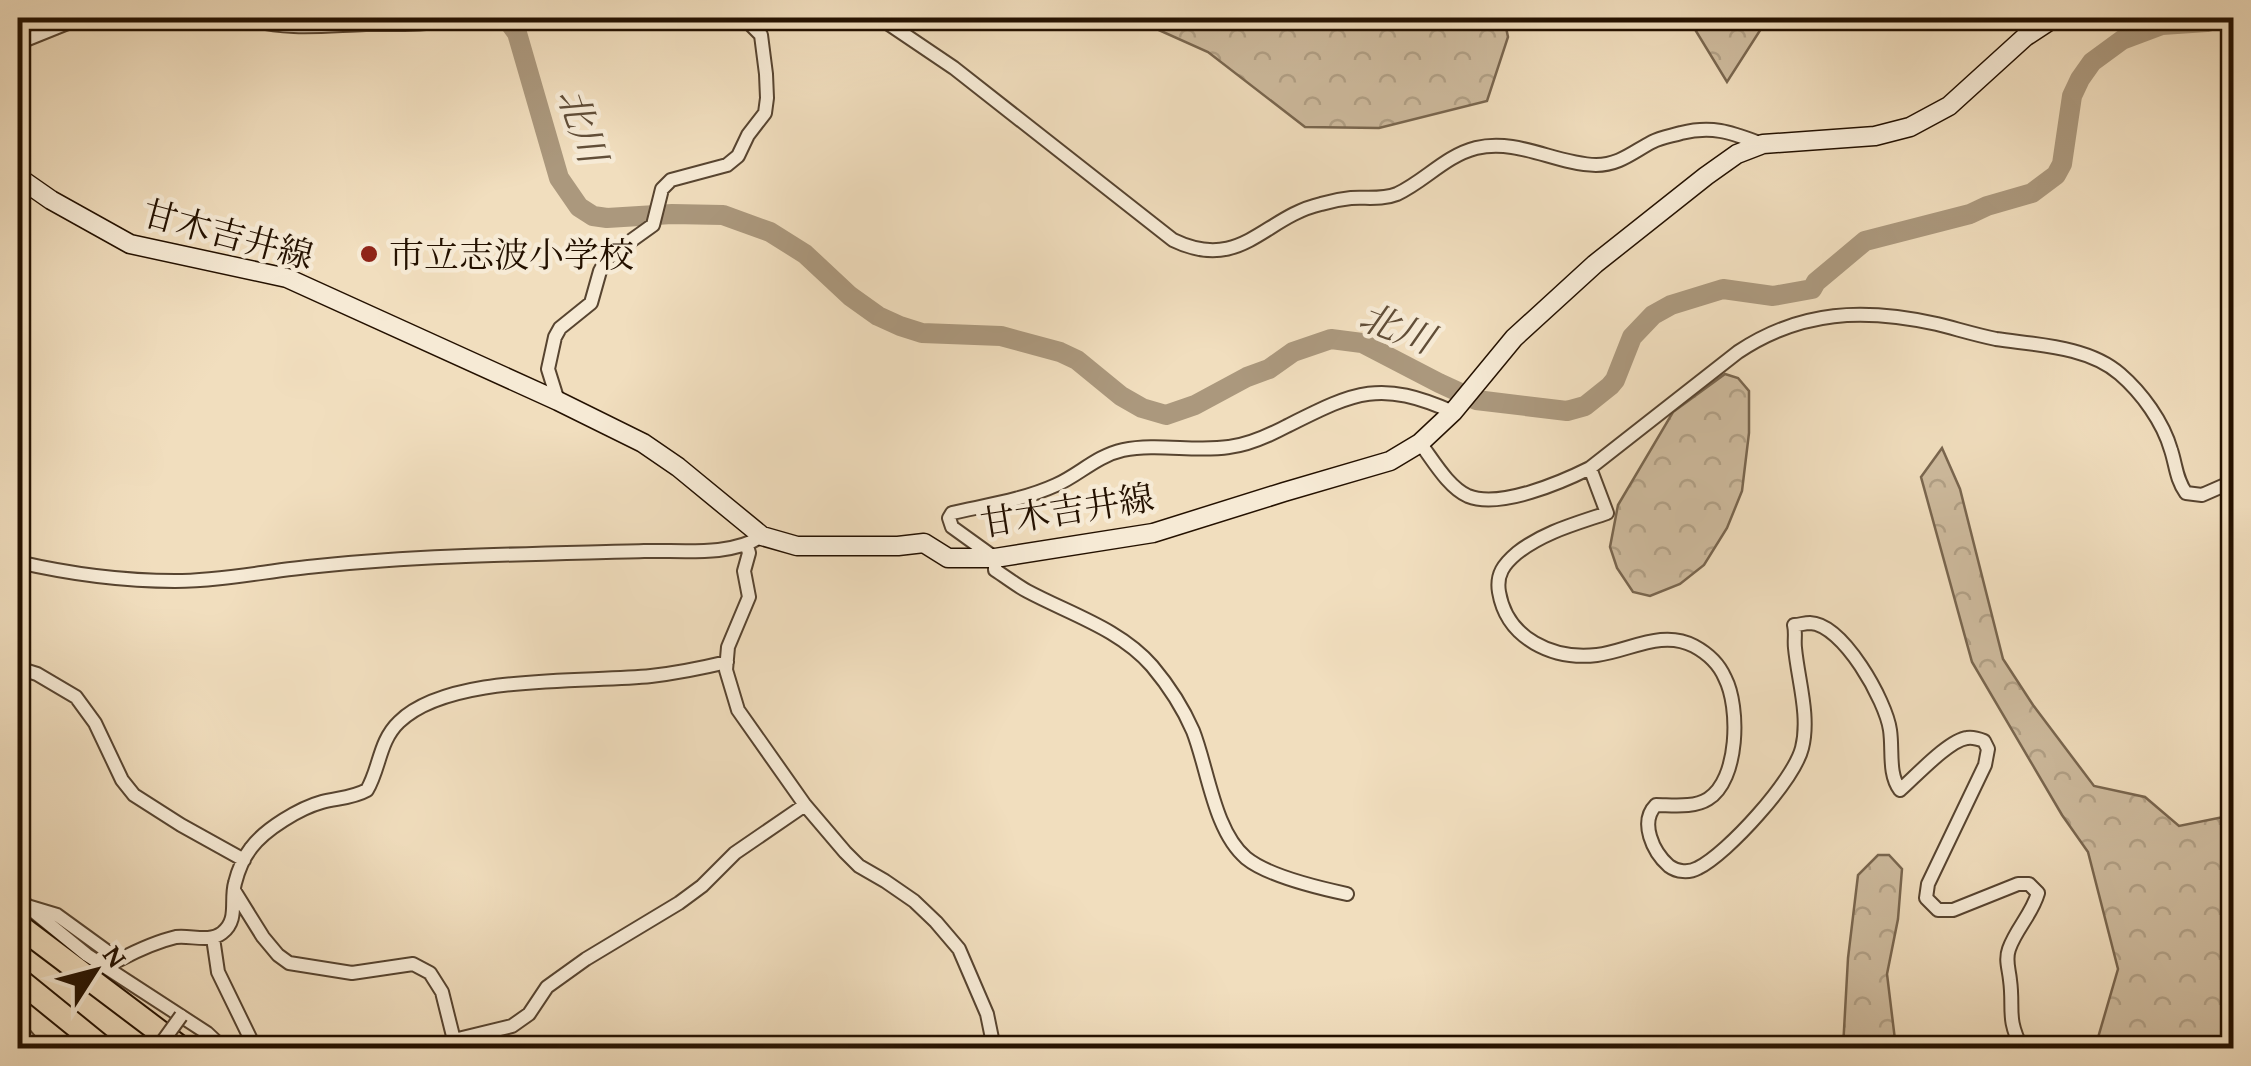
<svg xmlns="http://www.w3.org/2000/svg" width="2251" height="1066" font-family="'Gentium Book Plus','Noto Serif JP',serif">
  <defs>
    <pattern id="forest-crowns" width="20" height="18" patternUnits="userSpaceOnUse" patternTransform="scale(2.5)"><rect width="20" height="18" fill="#cebb9e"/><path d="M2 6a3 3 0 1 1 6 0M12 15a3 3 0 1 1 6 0" fill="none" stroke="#b1a086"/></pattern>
  </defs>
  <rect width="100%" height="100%" fill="#f1debe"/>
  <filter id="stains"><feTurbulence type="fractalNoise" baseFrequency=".002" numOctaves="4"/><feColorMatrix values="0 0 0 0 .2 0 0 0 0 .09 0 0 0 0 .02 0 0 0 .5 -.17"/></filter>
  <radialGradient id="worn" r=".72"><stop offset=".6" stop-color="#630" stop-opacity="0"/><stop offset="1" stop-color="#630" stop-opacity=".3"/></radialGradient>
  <!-- forest -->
  <path fill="url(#forest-crowns)" stroke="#79664f" stroke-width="2.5" d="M 1132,18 L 1504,18 L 1508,37 L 1487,101 L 1379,128 L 1305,127 L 1208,52 Z
    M 1688,18 L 1768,18 L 1727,82 Z
    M 1725,374 L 1738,378 L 1749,391 L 1749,433 L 1742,491 L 1727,528 L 1704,565 L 1680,584 L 1650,596 L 1633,592 L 1617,568 L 1610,547 L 1618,505 L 1673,412 Z
    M 1942,448 L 1960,489 L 2003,659 L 2033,705 L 2094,786 L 2145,797 L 2179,826 L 2233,815 L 2233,1048 L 2095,1048 L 2118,969 L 2088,852 L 2062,815 L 1972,662 L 1921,477 Z
    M 1878,855 L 1889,855 L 1902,869 L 1898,919 L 1887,974 L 1896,1048 L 1843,1048 L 1848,958 L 1858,875 Z"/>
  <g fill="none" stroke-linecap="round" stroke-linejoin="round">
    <!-- river -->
    <path stroke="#ab987d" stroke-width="20" d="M 506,18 L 517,33 L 559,178 L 579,207 L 593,216 L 607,218 L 672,214 L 723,215 L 770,232 L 805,254 L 850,296 L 878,316 L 900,326 L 922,333 L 1001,336 L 1060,352 L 1077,360 L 1121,396 L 1142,408 L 1166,415 L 1195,405 L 1247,377 L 1269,369 L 1293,352 L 1331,339 L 1362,343 L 1439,383 L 1476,400 L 1567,411 L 1585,406 L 1610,386 L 1615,380 L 1632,337 L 1653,315 L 1671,305 L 1723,289 L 1773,296 L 1812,289 L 1816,282 L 1865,241 L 1970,214 L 1987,206 L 2032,193 L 2056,175 L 2062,164 L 2072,96 L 2080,79 L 2092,62 L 2122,40 L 2162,25 L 2207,22 L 2223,18"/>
    <defs>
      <path id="minor" d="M 247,18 C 284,31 328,25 366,24 C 397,24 432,25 462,18
        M 880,18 L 954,68 L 1173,240 C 1241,273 1264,217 1321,204 C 1331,201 1341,199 1351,198 C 1366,197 1382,200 1397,194 C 1425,181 1445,156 1476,148 C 1518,138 1555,164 1596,165 C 1619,165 1633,152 1652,142 C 1661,137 1671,136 1681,133 C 1714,125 1732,133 1762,144
        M 18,43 L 80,18
        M 558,401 L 548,369 L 555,337 L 560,328 L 591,303 L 600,271 L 607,258 L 653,225 L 662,189 L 671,180 L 727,165 L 738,156 L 748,135 L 765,113 L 767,98 L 766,74 L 761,35 L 744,18
        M 1420,443 C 1433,460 1448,487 1468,496 C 1500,509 1562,482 1590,468 L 1738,352 C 1801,310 1864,308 1937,324 C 1957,329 1976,335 1996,339 C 2036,345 2088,346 2120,374 C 2142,393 2163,422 2171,450 C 2176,465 2176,479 2186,493 L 2202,495 L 2234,481
        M 1590,468 L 1607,513 C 1575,524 1544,532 1517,553 C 1504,564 1496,574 1499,592 C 1507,639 1553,660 1597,655 C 1629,651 1662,629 1694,646 C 1707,653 1719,664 1725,678 C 1740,707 1739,780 1708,799 C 1694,808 1672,805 1656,805 C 1639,822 1653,852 1669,866 C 1677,872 1689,873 1698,868 C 1728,853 1794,780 1802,748 C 1810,716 1798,680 1795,648 C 1794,640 1796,633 1794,625 C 1800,625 1804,623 1810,623 C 1843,624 1886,701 1890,730 C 1893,750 1888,774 1900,790 C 1915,777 1949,740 1967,738 C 1973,737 1979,739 1984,741 L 1988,749 L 1985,765 L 1928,884 L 1926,898 L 1938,910 L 1953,910 L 2018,884 L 2029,884 L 2038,893 C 2032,914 2016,929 2009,949 C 2005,960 2009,969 2010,980 C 2014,1009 2006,1018 2022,1048
        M 747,546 L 749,553 L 744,571 L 749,597 L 728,647 L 726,670 L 738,710 L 805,805 L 845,852 L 859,866 L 885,881 L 914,901 L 936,922 L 959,949 L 987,1014 L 994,1048
        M 18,562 C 70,574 122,581 175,581 C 223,581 271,570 318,566 C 426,555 536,554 644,551 C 681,550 730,557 762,536
        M 18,668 L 37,674 L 76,697 L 95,723 L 122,780 L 134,795 L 181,825 L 244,860
        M 235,892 L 263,937 L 278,955 L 289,963 L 352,973 L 413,964 L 430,973 L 442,992 L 454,1040 L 512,1026 L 529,1014 L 547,987 L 586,959 L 679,903 L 702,886 L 735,853 L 805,805
        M 18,894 L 27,906 L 87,955 L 207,1033 L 223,1048
        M 1347,894 C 1319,888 1268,876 1246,858 C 1214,831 1208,769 1193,731 C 1183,708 1168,685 1152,666 C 1120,629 1070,614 1027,591 C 1016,585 1006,577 995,570 L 995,558 L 952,527 L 949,518 L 952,513 C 987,505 1023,500 1056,485 C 1079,475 1096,456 1123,450 C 1157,443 1195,452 1229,447 C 1248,445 1270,435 1287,426 C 1355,392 1379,379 1453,412
        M 27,906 L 57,915 L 119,960 C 138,950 155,942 176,937 C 191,935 209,943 222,933 C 239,920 230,901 235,883 C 238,871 244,857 251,848 C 265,829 300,808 322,802 C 337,798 353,798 367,790 C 380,768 379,741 399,722 C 449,673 584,683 651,676 C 677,673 702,668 727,662
        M 213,938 L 218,972 L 255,1048
        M 18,1027 L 36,1048"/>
      <path id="secondary" d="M 18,177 L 51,200 L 130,244 L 287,278 L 558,401 L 643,443 L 678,467 L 762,536 L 797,546 L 898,546 L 924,543 L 948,558 L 995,558 L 1153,533 L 1284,492 L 1390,461 L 1420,443 L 1453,412 L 1514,338 L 1595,264 L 1706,176 L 1737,154 L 1763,144 L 1875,136 L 1910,127 L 1949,106 L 2025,37 L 2054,18"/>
      <path id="motorway" d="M 18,925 L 181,1048
        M 18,979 L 103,1048"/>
    </defs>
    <!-- minor casing -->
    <use href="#minor" stroke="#574430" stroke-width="16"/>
    <!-- secondary casing -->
    <use href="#secondary" stroke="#241100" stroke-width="21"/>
    <!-- motorway casing -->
    <use href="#motorway" stroke="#241100" stroke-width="26"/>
    <!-- minor -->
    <use href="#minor" stroke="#f6ead5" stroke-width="12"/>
    <!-- secondary -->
    <use href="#secondary" stroke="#f6ead5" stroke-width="18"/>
    <!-- motorway -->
    <use href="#motorway" stroke="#f1debe" stroke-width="22"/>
    <defs>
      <path id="minor-bridge" d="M 158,1048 L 181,1016"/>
    </defs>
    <!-- minor-bridge casing -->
    <use href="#minor-bridge" stroke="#574430" stroke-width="16" stroke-linecap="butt"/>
    <!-- minor-bridge -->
    <use href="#minor-bridge" stroke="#f6ead5" stroke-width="12"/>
  </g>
  <!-- markers -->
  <circle fill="#8f2418" stroke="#f6ead5" stroke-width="4" cx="369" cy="254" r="10"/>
  <g text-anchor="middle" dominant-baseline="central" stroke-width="9" stroke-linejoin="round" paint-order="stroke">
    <!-- street labels -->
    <g font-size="35" fill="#241100" stroke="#f6ead5">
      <text transform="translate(228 234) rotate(15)">甘木吉井線</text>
      <text transform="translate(1067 510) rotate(-9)">甘木吉井線</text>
    </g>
    <!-- poi labels -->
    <g font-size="35" fill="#241100" stroke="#f6ead5" text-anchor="start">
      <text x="389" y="254">市立志波小学校</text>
    </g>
    <!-- water labels -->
    <g font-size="38" font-style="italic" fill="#614e38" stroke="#f6ead5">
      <text transform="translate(583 125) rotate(71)">北川</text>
      <text transform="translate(1397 327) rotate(21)">北川</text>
    </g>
  </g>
  <!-- margin -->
  <rect width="2251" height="1066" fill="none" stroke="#f1debe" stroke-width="60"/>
  <rect x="20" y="20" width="2211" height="1026" fill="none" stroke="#241100" stroke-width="5"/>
  <rect x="30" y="30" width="2191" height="1006" fill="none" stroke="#241100" stroke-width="2.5"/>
  <!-- north arrow -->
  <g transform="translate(95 971) rotate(54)" stroke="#f6ead5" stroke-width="8" paint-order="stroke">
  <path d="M0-8L18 38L0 25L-18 38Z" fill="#241100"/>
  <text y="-15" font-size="28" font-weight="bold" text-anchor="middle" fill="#241100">N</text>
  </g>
  <rect width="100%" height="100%" filter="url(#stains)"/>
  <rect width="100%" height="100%" fill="url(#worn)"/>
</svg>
